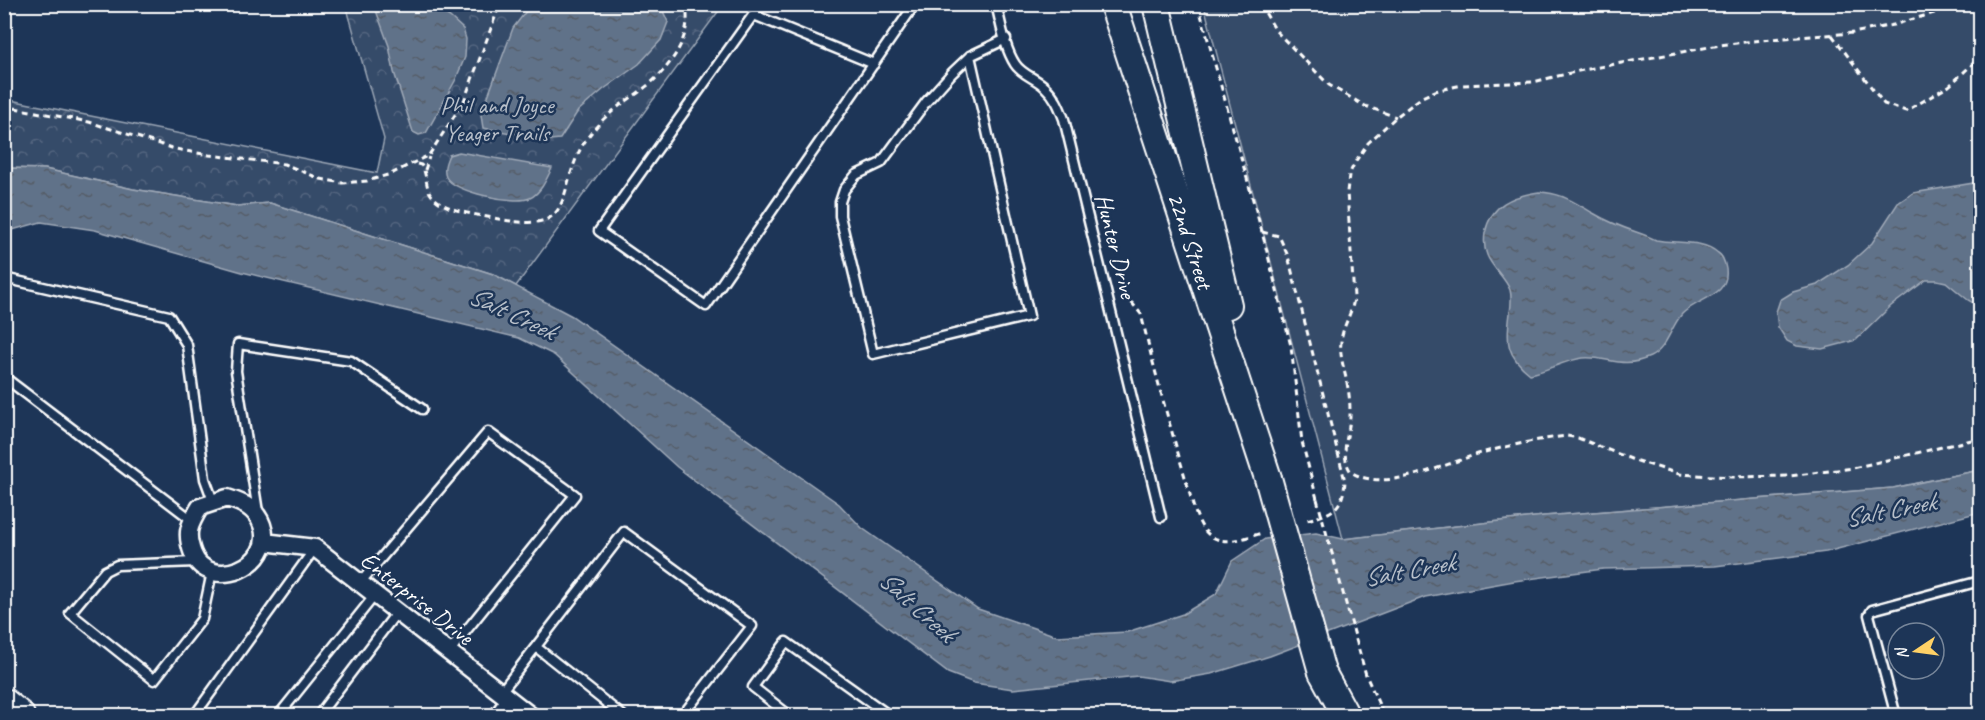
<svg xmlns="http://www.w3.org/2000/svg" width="1985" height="720" font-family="Caveat,sans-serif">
  <defs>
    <pattern id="park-crowns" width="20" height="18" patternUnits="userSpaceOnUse" patternTransform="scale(1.5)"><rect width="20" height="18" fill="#364b69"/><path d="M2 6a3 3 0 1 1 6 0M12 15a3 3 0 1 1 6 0" fill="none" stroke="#546680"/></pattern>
    <pattern id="water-ripples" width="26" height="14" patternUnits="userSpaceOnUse" patternTransform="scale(1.5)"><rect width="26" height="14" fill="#617289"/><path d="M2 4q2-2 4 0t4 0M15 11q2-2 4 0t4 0" fill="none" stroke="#555d67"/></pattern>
  </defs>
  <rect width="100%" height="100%" fill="#1d3557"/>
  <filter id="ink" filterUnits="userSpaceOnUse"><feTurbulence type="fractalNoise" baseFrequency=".0167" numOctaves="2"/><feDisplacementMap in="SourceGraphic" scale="12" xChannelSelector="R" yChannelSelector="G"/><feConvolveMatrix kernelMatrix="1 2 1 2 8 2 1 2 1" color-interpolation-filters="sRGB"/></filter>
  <g filter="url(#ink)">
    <!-- grass -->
    <path fill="#364b69" stroke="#9aa5b4" stroke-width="1.5" d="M 1204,5 L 1980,5 L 1980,470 L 1893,488 L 1544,516 L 1343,539 Z"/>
    <!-- park -->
    <path fill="url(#park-crowns)" stroke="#9aa5b4" stroke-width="1.5" d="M 346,5 L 723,5 L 516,286 L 493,274 L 270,203 L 237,206 L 133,189 L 45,169 L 5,168 L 5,99 L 377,173 L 384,139 Z"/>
    <!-- water -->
    <path fill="url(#water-ripples)" stroke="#a0aab8" stroke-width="1.5" d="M 534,4 L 654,5 L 662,9 L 668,22 L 661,40 L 639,64 L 604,89 L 578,111 L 560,139 L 550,140 L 483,128 L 481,115 L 513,28 L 530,6 Z
      M 374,5 L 430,5 L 450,17 L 463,29 L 466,39 L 465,57 L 455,81 L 426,133 L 419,135 L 413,132 L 394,72 L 389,46 Z
      M 459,152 L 552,168 C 547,178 541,193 530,198 C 515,205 453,192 446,177 C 443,170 446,161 449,155 Z
      M 5,168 L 45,169 L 133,189 L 237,206 L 270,203 L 493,274 L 572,316 L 839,504 L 862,528 L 978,609 L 1057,636 L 1127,632 L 1183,614 L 1216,594 L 1232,561 L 1265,539 L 1316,533 L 1343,539 L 1544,516 L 1893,488 L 1980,470 L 1980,512 L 1826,552 L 1715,566 L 1603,569 L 1514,581 L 1425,597 L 1270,656 L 1211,674 L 1170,681 L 1138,676 L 1013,689 L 974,683 L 948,673 L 677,467 L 554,355 L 519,338 L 242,272 L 95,230 L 41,222 L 5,232 Z
      M 1980,182 L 1980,307 L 1968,300 L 1946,282 L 1937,280 L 1926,280 L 1891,306 L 1856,340 L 1822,349 L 1797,346 L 1787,341 L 1778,327 L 1776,312 L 1780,300 L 1793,292 L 1817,285 L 1848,265 L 1872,243 L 1898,203 L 1913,193 Z
      M 1539,192 C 1563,193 1573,202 1593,213 C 1608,222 1624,228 1639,233 C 1645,235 1651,238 1656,240 C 1676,244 1703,239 1718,253 C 1723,256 1725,263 1726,269 C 1730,297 1697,298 1682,314 C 1670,328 1667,349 1650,357 C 1620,370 1609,356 1583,358 C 1564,360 1548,371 1530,374 C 1506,355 1506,342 1510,313 C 1511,306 1512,297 1510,290 C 1505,277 1492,268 1487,255 C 1484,248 1484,240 1485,233 C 1491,204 1512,196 1539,192 Z"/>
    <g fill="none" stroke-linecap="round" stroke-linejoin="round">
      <defs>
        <path id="lane" d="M 761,4 L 599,231 L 706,306 L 915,4
          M 996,4 C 1001,23 1004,47 1015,64 C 1022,75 1036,78 1045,87 C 1055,96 1059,106 1064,119 L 1161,517
          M 754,15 L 874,64
          M 970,56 L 1029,316 L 873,354 L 840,216 L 840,202 L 844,190 L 856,175 L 881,163 L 926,102 L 952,73 L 970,56 L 1006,39
          M 4,278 L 169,316 L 187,345 L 205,479 L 213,501
          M 4,377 L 192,520
          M 258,512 L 236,371 L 238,344 L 351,361 L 422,409
          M 196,562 L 117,565 L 105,571 L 70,613 L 154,680 L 202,619 L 212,572
          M 360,583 L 488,432 L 575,495 L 449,652
          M 536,647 L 623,716
          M 501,692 L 624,532 L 752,626 L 682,716
          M 194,716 L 315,548
          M 278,716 L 375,595
          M 318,716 L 397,612
          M 493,716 L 507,697
          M 790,716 L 753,687 L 786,642 L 890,716
          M 1896,716 L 1869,615 L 1872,610 L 1980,581"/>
        <path id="street" d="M 227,498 C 243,503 256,508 262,525 C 277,566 209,593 193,554 C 185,533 189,525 200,507 Z
          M 264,542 L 315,548 L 531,716"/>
        <g id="primary">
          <path id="s1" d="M 1113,4 L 1268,478"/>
          <path d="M 1156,4 L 1228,305"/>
          <path d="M 1322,672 L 1346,716"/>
        </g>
        <path id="highway" d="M 4,704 L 19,716"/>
      </defs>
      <!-- lane casing -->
      <use href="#lane" stroke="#fff" stroke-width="13"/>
      <!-- street casing -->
      <use href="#street" stroke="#fff" stroke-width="21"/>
      <!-- primary casing -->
      <use href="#primary" stroke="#fff" stroke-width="30"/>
      <!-- highway casing -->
      <use href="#highway" stroke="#fff" stroke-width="34"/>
      <!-- path -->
      <path stroke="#fff" stroke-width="3" stroke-dasharray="6 4.5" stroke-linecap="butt" d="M 1198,4 L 1262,232 L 1291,346 L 1302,442 L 1317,499
        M 1260,4 L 1276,31 L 1329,85 L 1365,106 L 1396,117
        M 1965,4 L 1893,25 L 1853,33 L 1771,39 L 1720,45 L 1583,70 L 1533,82 L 1462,85 L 1435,91 L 1422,97 L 1396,117 L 1368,143 L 1355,162 L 1349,175 L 1347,192 L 1354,297 C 1353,313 1342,326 1341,342 C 1339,358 1346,373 1348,389 C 1350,398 1350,408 1350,417 C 1349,436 1339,454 1351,472 C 1387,495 1450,461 1485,452 C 1512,445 1540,439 1567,436 L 1578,438 L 1631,459 L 1679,474 L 1731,477 L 1789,476 L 1853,468 L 1980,438
        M 1832,35 L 1884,104 L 1906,111 L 1949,86 L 1980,57
        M 4,106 L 89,122 L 175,149 L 209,155 L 284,164 L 321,179 L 342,183 L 367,181 L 391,174 L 429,155 L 464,101 L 500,4
        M 417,164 L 421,165 C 427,173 425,182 429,191 C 438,211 479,215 499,219 C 571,233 557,203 578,154 C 585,138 600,121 613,111 C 622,103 633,97 643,89 C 667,72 695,36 685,4
        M 425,170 L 429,157
        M 1262,232 L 1279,236 L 1288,256 L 1345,481 C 1343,512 1329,514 1303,521
        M 1122,297 L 1132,303 L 1141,314 C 1154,369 1169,423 1185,477 C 1190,492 1195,521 1206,532 C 1221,548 1244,538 1262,533
        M 1353,629 L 1366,675 L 1384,716"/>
      <!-- lane -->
      <use href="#lane" stroke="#1d3557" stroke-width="8"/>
      <!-- street -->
      <use href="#street" stroke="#1d3557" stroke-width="16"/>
      <!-- primary -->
      <use href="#primary" stroke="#1d3557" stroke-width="26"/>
      <!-- highway -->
      <use href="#highway" stroke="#1d3557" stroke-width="30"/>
      <defs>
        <path id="primary-bridge" d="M 1268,478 L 1322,672"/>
      </defs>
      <!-- primary-bridge casing -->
      <use href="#primary-bridge" stroke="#fff" stroke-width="30" stroke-linecap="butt"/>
      <!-- path-bridge -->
      <path stroke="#fff" stroke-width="3" stroke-dasharray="6 4.5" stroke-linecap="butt" d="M 1317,499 L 1353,629"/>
      <!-- primary-bridge -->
      <use href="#primary-bridge" stroke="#1d3557" stroke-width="26"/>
    </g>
  </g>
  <g text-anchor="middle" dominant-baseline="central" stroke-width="5" stroke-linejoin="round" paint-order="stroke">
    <!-- park labels -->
    <g font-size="24" fill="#b9c0ca" stroke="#1d3557">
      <text x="497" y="105">Phil and Joyce<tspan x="497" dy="28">Yeager Trails</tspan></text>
    </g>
    <!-- street labels -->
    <g font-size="24" fill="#fff" stroke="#1d3557">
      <text stroke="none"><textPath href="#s1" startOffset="249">22nd Street</textPath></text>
      <text transform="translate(1116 246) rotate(76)">Hunter Drive</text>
      <text transform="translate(417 598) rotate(38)">Enterprise Drive</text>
    </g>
    <!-- water labels -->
    <g font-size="26" font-style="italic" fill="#b8c0ca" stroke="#1d3557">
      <text transform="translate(512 313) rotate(25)">Salt Creek</text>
      <text transform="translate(1890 510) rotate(-11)">Salt Creek</text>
      <text transform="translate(1409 570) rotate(-10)">Salt Creek</text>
      <text transform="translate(917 606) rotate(42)">Salt Creek</text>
    </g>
  </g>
  <!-- margin -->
  <rect width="1985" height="720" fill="none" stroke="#1d3557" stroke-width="24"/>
  <rect x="12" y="12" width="1961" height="696" fill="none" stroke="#fff" stroke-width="2" filter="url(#ink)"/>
  <!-- north arrow -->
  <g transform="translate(1916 651) rotate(257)"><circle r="28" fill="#1d3557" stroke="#77869a" stroke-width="1.5"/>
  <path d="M0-4.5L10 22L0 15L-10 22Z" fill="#ffd166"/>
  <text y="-9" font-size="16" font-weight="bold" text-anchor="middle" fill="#ffffff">N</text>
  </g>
</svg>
